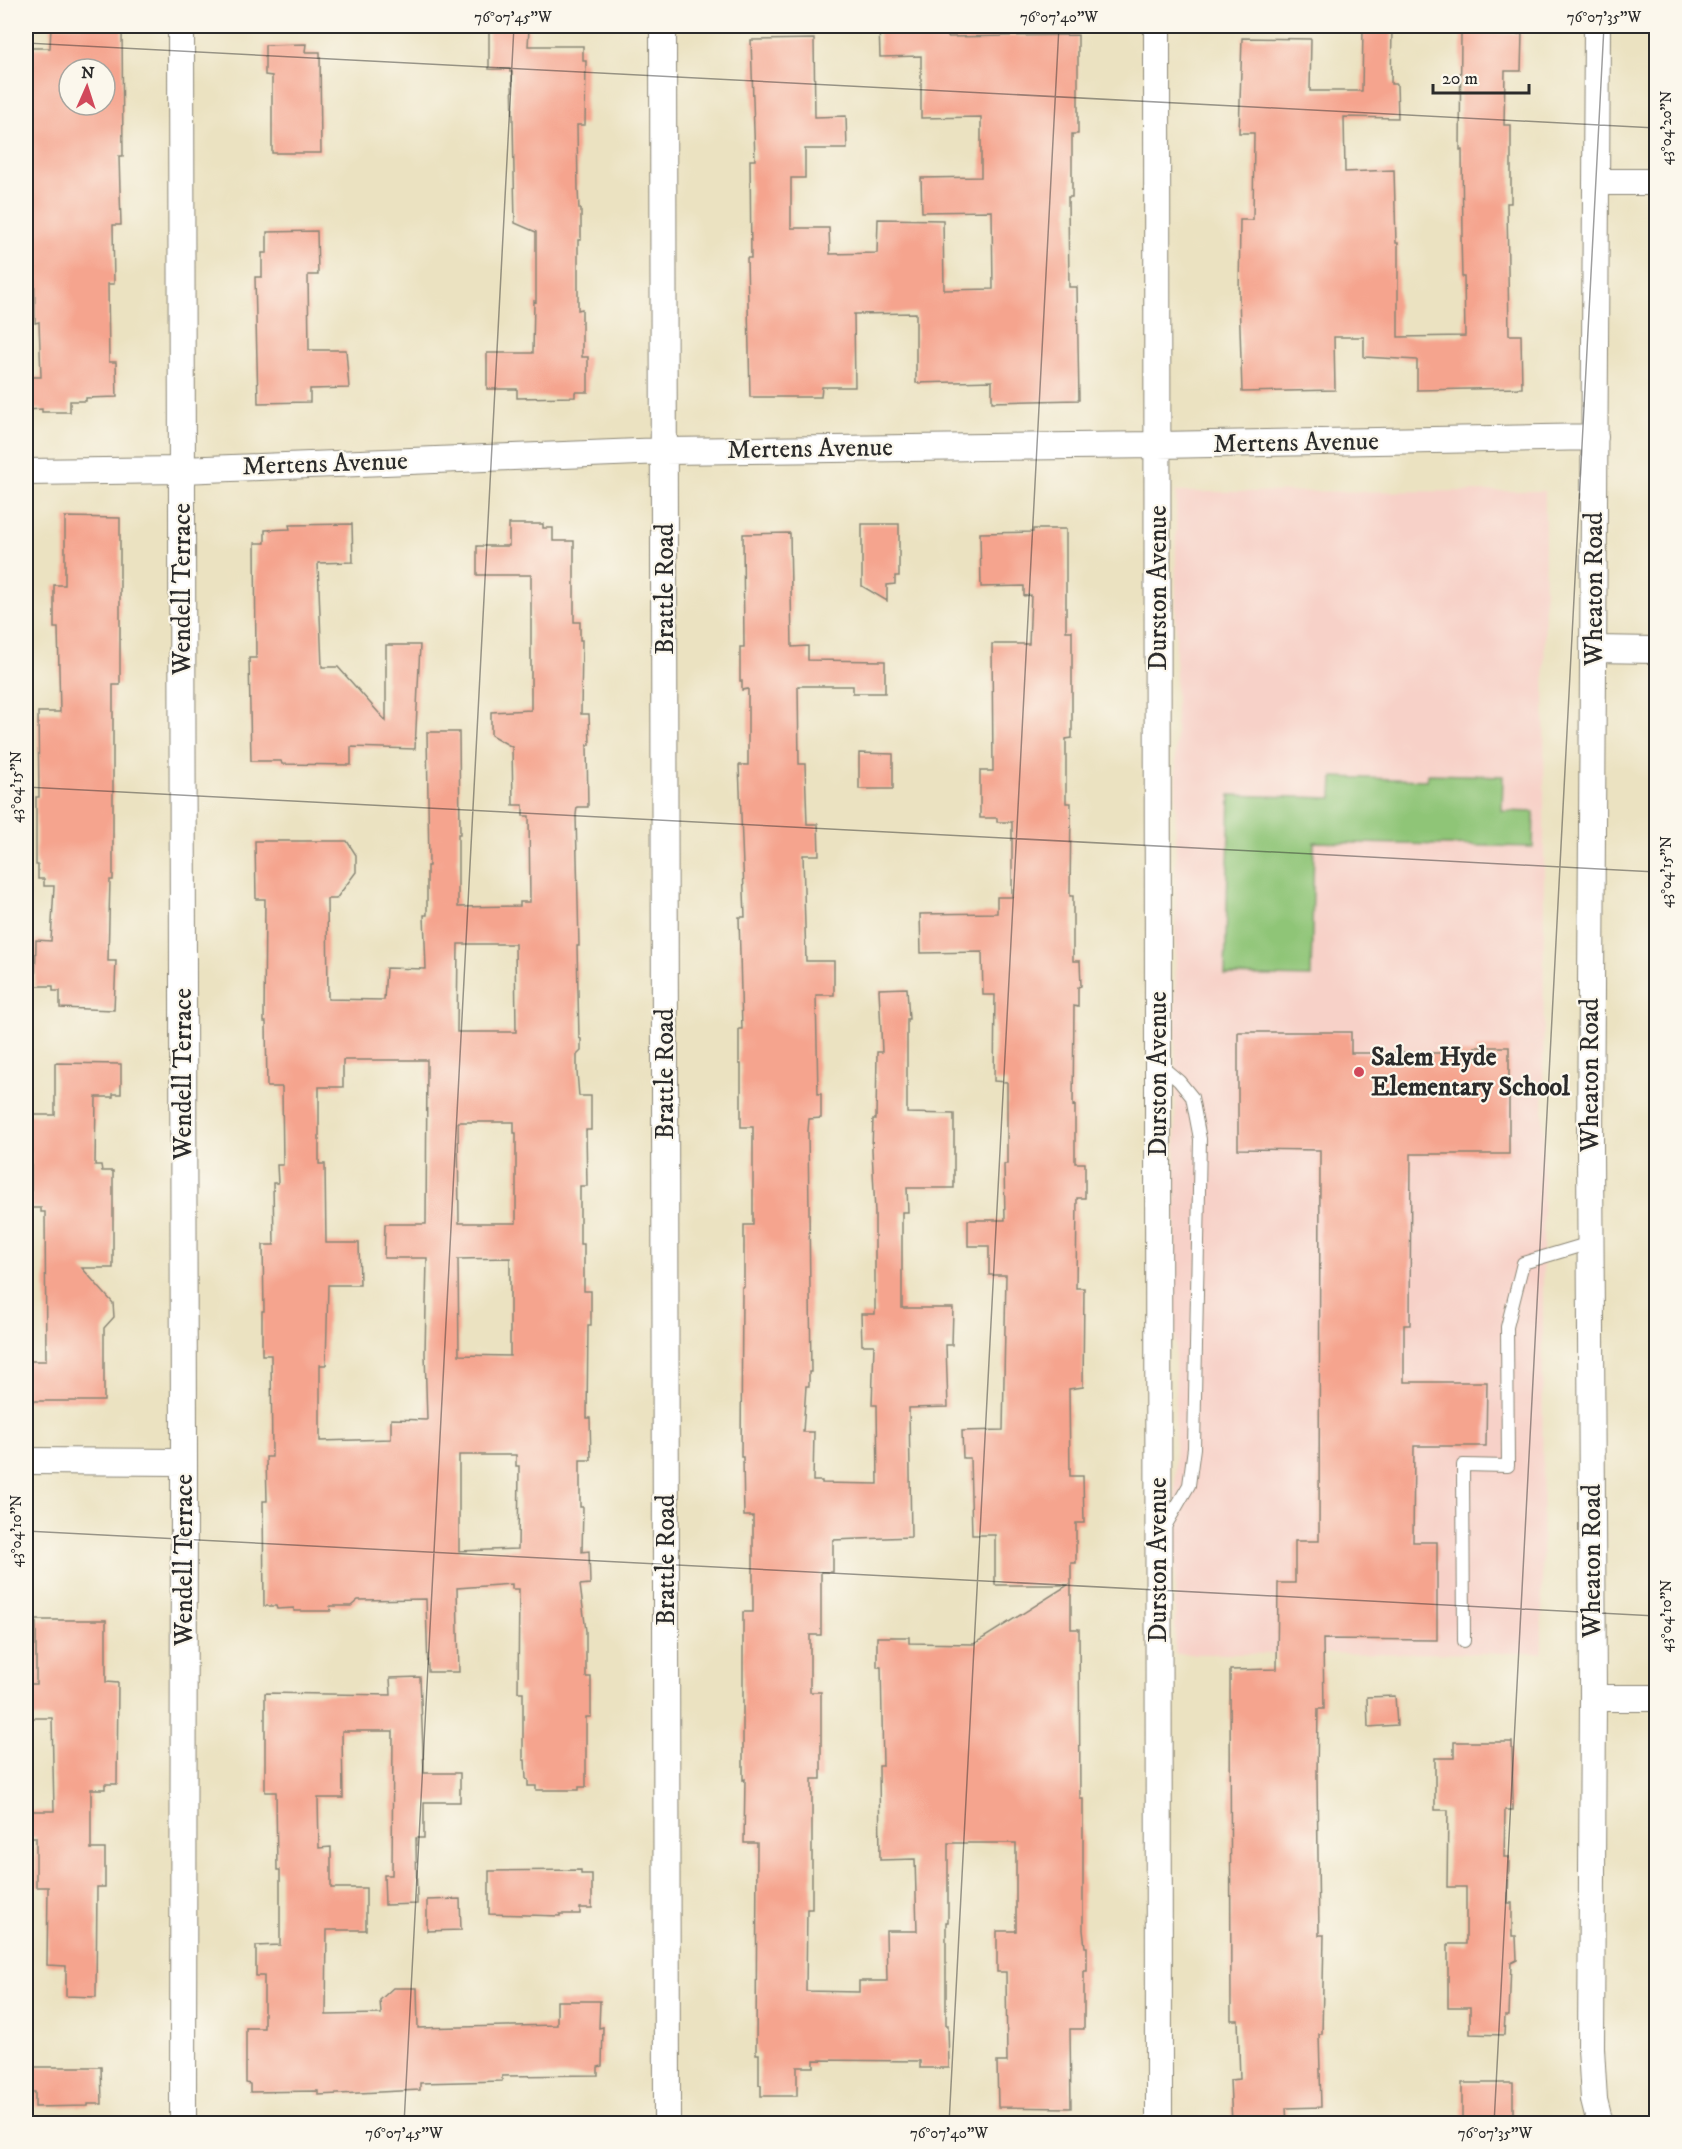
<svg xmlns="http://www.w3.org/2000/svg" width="1682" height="2149" font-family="'IM FELL DW Pica',serif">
  <rect width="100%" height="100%" fill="#fbf7ec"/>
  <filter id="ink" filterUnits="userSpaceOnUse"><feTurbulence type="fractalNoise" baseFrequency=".0167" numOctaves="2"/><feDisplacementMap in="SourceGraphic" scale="12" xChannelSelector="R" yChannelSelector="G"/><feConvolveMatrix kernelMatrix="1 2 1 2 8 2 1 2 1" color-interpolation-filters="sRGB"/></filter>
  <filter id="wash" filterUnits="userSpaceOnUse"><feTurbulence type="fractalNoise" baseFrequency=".008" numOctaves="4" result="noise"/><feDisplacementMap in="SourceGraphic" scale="24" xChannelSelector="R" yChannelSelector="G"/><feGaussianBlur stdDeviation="1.35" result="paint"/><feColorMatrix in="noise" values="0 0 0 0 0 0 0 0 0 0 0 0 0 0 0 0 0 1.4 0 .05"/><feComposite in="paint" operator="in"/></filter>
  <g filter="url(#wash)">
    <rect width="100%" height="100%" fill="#ebe2c1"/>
    <!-- built -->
    <path fill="#f7d1c8" d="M 1545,491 L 1542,1653 L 1175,1654 L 1176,492 Z"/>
    <!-- green -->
    <path fill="#8fc577" stroke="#5d7851" stroke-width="1.5" d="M 1428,774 L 1503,776 L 1502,811 L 1534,812 L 1533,847 L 1314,842 L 1311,977 L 1225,975 L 1230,795 L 1332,798 L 1333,777 L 1427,780 Z"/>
    <g id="blocks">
      <!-- building -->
      <path fill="#f5a48e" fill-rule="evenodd" d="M 51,26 L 122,26 L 123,156 L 119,156 L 121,225 L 113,225 L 114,284 L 108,284 L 109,362 L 116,362 L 117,397 L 86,398 L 86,401 L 70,401 L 70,412 L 42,412 L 42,409 L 26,410 L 26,377 L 41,377 L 39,322 L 35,323 L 34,223 L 26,224 L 26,58 L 30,58 L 30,48 L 50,48 ZM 69,69 L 105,69 L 105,105 L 69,105 Z
        M 879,26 L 948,26 L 948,37 L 1078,35 L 1078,134 L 1072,134 L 1072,197 L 1068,197 L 1069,287 L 1077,287 L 1079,400 L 992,402 L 992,381 L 916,383 L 916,313 L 854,314 L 855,387 L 822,387 L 821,397 L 750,397 L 747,258 L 751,258 L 750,160 L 755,160 L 751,40 L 814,39 L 815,117 L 846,116 L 847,149 L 805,149 L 805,178 L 791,178 L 791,228 L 829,228 L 830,254 L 877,253 L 878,219 L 943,220 L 944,290 L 993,289 L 992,211 L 922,212 L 921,178 L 981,177 L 981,117 L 921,118 L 921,56 L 880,57 Z
        M 1363,27 L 1392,28 L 1391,84 L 1397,84 L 1398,118 L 1344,117 L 1345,172 L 1394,170 L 1396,243 L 1398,243 L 1398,337 L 1465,336 L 1464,277 L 1462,277 L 1461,236 L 1463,236 L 1462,150 L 1460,150 L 1461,33 L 1522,34 L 1521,71 L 1505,71 L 1504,125 L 1511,125 L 1511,203 L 1507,203 L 1509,335 L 1521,335 L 1522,388 L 1417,390 L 1417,360 L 1364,357 L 1364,337 L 1334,337 L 1335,390 L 1242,392 L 1239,295 L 1240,220 L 1253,220 L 1254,133 L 1239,133 L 1242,38 L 1311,39 L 1310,91 L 1362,91 Z
        M 489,29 L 529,29 L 528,46 L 583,46 L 583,61 L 586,61 L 585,125 L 577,125 L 578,190 L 579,209 L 581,209 L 581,240 L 578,240 L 578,310 L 582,309 L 582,357 L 588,357 L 588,392 L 575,392 L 575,397 L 517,398 L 517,389 L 487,389 L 487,353 L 533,353 L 534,301 L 536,302 L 536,232 L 515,223 L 512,72 L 510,72 L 510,69 L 489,69 Z
        M 306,44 L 305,52 L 320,52 L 321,153 L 272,153 L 272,76 L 265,75 L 265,45 Z
        M 317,231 L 318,275 L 308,275 L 309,350 L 346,350 L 349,388 L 310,389 L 310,402 L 258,403 L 255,277 L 262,277 L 262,253 L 267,253 L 267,232 Z
        M 65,517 L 120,518 L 120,685 L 113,685 L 113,880 L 110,880 L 108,961 L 116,961 L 114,1010 L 60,1008 L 60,991 L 53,991 L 53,986 L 35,986 L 36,940 L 51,941 L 54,886 L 44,886 L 44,879 L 38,879 L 38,865 L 36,865 L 36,797 L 39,797 L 38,712 L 60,712 L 58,628 L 54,628 L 54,585 L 65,585 Z
        M 352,524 L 353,562 L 318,563 L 322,667 L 338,667 L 386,721 L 386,645 L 420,645 L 415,749 L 351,747 L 351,765 L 282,764 L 281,761 L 251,761 L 249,658 L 256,658 L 255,543 L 265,543 L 265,530 L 290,529 L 289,525 Z
        M 509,524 L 543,524 L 543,528 L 553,528 L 553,541 L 574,541 L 574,622 L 580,622 L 580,640 L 582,640 L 581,714 L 589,714 L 590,745 L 587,745 L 588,807 L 577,807 L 576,815 L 579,946 L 577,946 L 579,1038 L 581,1039 L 581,1051 L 577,1055 L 577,1072 L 579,1096 L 591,1096 L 591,1130 L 586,1130 L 587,1186 L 580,1186 L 580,1244 L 584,1244 L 584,1291 L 591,1291 L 591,1325 L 588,1325 L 587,1418 L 590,1418 L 591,1460 L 580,1460 L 580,1507 L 583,1507 L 582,1552 L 589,1551 L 590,1584 L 580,1585 L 586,1631 L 586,1677 L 591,1677 L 591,1717 L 586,1717 L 586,1787 L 579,1787 L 579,1790 L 536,1790 L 536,1786 L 528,1786 L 528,1780 L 526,1779 L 525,1760 L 523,1760 L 523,1692 L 518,1692 L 519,1589 L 512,1589 L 512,1584 L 457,1588 L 459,1672 L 428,1672 L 426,1599 L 358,1600 L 351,1606 L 330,1606 L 331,1611 L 294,1611 L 294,1608 L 277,1609 L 276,1606 L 264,1606 L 263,1501 L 267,1501 L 266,1457 L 272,1457 L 271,1355 L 262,1355 L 262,1311 L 264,1311 L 263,1245 L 274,1245 L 273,1183 L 278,1183 L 277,1165 L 283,1165 L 282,1087 L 267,1087 L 266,1022 L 264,1022 L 265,899 L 256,899 L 255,841 L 347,841 L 356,855 L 356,872 L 336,899 L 327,899 L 328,999 L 384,1000 L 386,968 L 426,969 L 424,915 L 427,915 L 427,866 L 429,866 L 427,732 L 459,732 L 460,834 L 458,834 L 458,907 L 520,906 L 520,902 L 530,902 L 529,816 L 523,816 L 523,805 L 513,805 L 512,747 L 491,735 L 491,712 L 531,710 L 531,575 L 477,575 L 477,546 L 509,546 ZM 458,944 L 515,944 L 516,1032 L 457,1032 ZM 343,1060 L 427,1060 L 426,1224 L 385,1224 L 384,1258 L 427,1258 L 425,1353 L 427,1420 L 391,1419 L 391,1439 L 320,1441 L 320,1365 L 326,1365 L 328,1285 L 360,1285 L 359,1243 L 326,1243 L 325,1164 L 319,1164 L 319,1087 L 343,1087 ZM 458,1122 L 514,1122 L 514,1133 L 516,1133 L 516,1223 L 459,1223 ZM 510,1258 L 510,1356 L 459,1355 L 458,1259 ZM 459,1455 L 516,1455 L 516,1466 L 519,1466 L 518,1549 L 459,1551 Z
        M 862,524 L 899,524 L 899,576 L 895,576 L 895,584 L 887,585 L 887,601 L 862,586 Z
        M 1033,529 L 1066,529 L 1066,631 L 1072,631 L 1072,738 L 1066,739 L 1066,803 L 1071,803 L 1070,896 L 1073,896 L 1073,961 L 1080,961 L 1081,986 L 1078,987 L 1078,1007 L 1074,1006 L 1073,1106 L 1075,1105 L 1075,1163 L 1085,1163 L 1085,1198 L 1077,1198 L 1076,1288 L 1084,1288 L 1083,1387 L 1069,1389 L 1070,1476 L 1083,1476 L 1084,1523 L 1076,1523 L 1076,1563 L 1071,1563 L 1071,1629 L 1079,1629 L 1080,1799 L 1083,1799 L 1083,1930 L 1085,1947 L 1087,1947 L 1087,1971 L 1084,1971 L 1084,2029 L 1070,2029 L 1071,2108 L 998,2107 L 997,2062 L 1007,2062 L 1006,1972 L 997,1972 L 997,1931 L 1016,1931 L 1016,1843 L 948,1843 L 948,1922 L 946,1922 L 946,2025 L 948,2025 L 949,2068 L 920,2068 L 920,2061 L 814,2060 L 814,2067 L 797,2067 L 797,2096 L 761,2096 L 761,2085 L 759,2085 L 759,2054 L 756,2054 L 757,1843 L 744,1843 L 745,1779 L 743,1780 L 743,1612 L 753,1612 L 753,1516 L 744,1516 L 743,1457 L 741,1457 L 742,1287 L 744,1287 L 744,1225 L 753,1225 L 753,1127 L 741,1127 L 741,1064 L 739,1064 L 739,1029 L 742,1029 L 739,917 L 745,917 L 739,765 L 748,765 L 748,689 L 742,690 L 742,681 L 740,681 L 740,647 L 744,647 L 743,534 L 790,533 L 792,647 L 808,646 L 808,660 L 885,661 L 885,693 L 853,693 L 853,686 L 798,686 L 799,764 L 805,764 L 807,824 L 818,824 L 819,855 L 803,855 L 806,961 L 834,961 L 834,995 L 816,995 L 818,1094 L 821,1094 L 821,1118 L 809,1119 L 808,1131 L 811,1372 L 809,1372 L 809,1386 L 806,1386 L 803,1432 L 814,1432 L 813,1481 L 822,1481 L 822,1483 L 878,1484 L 877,1405 L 872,1405 L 874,1345 L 862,1345 L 861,1314 L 875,1314 L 875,1213 L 872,1149 L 873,1119 L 876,1119 L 877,1052 L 882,1052 L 879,989 L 907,988 L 909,1019 L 907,1019 L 907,1113 L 954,1114 L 954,1188 L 907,1188 L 908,1212 L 902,1212 L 902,1308 L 953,1308 L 952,1345 L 946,1345 L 948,1407 L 909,1408 L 911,1537 L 833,1540 L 833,1572 L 821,1572 L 821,1635 L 810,1635 L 810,1692 L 821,1692 L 821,1779 L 812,1779 L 812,1909 L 807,1909 L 806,1991 L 859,1992 L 859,1981 L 887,1981 L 886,1931 L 917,1931 L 915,1859 L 880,1860 L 879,1766 L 883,1766 L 881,1667 L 877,1667 L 877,1637 L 909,1637 L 909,1643 L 974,1644 L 1068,1585 L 995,1585 L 995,1535 L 972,1535 L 970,1458 L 963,1458 L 962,1431 L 1003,1430 L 1006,1275 L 989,1275 L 989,1246 L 968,1246 L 968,1220 L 1005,1220 L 1004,1164 L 1007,1164 L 1007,1082 L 994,1081 L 995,995 L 983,995 L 982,952 L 921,953 L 920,914 L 997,913 L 997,897 L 1012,897 L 1012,822 L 997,822 L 997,818 L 980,818 L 980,771 L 993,771 L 992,644 L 1029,644 L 1031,595 L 1024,596 L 1024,586 L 981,587 L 980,533 L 1033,532 Z
        M 859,753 L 893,754 L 893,789 L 859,789 Z
        M 1238,1032 L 1351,1032 L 1351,1053 L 1475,1053 L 1475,1047 L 1509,1047 L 1509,1154 L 1411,1154 L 1410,1325 L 1404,1325 L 1404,1382 L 1487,1382 L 1486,1446 L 1414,1446 L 1413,1542 L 1437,1542 L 1437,1640 L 1323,1639 L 1324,1709 L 1318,1709 L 1317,1777 L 1319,1935 L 1324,1935 L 1322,2034 L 1319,2034 L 1321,2107 L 1286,2108 L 1287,2124 L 1232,2124 L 1230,2080 L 1240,2079 L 1238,2020 L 1231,2020 L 1230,1670 L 1277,1669 L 1278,1583 L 1295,1583 L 1295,1541 L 1319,1541 L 1320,1150 L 1238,1149 Z
        M 55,1063 L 121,1064 L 121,1094 L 113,1094 L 113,1097 L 96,1097 L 95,1165 L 101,1165 L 102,1171 L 113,1171 L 113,1268 L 82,1268 L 113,1303 L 114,1317 L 104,1328 L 104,1401 L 26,1401 L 26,1361 L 46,1361 L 45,1212 L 41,1212 L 41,1208 L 31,1208 L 31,1152 L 26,1152 L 26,1115 L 55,1115 Z
        M 36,1620 L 106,1620 L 106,1682 L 118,1683 L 117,1784 L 105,1784 L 105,1789 L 91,1789 L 91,1849 L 105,1849 L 105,1887 L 97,1887 L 96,1997 L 66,1996 L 66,1966 L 47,1965 L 48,1887 L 36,1887 L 36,1837 L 28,1837 L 28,1811 L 54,1811 L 52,1718 L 26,1718 L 26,1684 L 36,1684 Z
        M 420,1677 L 424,1773 L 460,1773 L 460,1802 L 424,1802 L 424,1838 L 416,1838 L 417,1904 L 385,1905 L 384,1875 L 392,1875 L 393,1731 L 342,1731 L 343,1798 L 318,1798 L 319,1848 L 331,1847 L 331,1888 L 366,1888 L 366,1930 L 327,1930 L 326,2015 L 381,2014 L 380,2000 L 393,1988 L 417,1988 L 418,2028 L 557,2025 L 557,2001 L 600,2001 L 599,2028 L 603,2027 L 602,2066 L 598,2067 L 598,2075 L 502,2076 L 502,2081 L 420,2083 L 420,2090 L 318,2095 L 318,2091 L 250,2092 L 250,2084 L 246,2083 L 246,2028 L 264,2028 L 264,1976 L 256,1976 L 256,1946 L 280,1945 L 280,1870 L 277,1870 L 276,1792 L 265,1792 L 265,1693 L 391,1695 L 390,1678 Z
        M 1395,1696 L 1397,1725 L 1368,1727 L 1367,1697 Z
        M 1454,1742 L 1512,1742 L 1513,1810 L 1505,1810 L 1504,1857 L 1509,1857 L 1508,1903 L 1512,1903 L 1512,1936 L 1516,1936 L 1517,1960 L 1511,1963 L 1509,2016 L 1505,2016 L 1504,2035 L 1470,2034 L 1470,2007 L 1448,2007 L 1448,1944 L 1466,1944 L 1466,1887 L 1447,1887 L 1448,1810 L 1435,1810 L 1435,1758 L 1454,1758 Z
        M 581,1870 L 581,1874 L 592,1874 L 592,1908 L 580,1908 L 580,1914 L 560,1914 L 560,1916 L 489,1914 L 489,1871 Z
        M 460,1899 L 461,1930 L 427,1931 L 427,1900 Z
        M 26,2067 L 101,2067 L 102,2104 L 88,2104 L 88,2106 L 35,2107 L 35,2092 L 26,2092 Z
        M 1462,2083 L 1513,2083 L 1513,2124 L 1462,2124 Z"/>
    </g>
  </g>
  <g filter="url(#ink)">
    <use href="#blocks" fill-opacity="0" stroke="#8b8676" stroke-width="1.5"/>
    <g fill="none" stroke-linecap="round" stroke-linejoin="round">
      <defs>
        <path id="lane" d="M 1160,1065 L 1179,1081 L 1192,1097 L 1200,1139 L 1194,1448 L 1189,1485 L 1163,1530
          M 1464,1641 L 1463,1465 L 1508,1466 L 1507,1327 L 1523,1263 L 1590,1243"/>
        <path id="street" d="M 181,26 L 184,1462 L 183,2124
          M 663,26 L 667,2124
          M 1157,26 L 1159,2124
          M 1597,26 L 1590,1147 L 1593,1698 L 1591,2048 L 1594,2100 L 1600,2124
          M 1596,182 L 1656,182
          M 26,472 L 182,470 L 664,451 L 1158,445 L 1595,437
          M 1594,649 L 1656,650
          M 26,1461 L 184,1462
          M 1593,1698 L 1656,1698"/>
      </defs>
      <!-- lane casing -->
      <use href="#lane" stroke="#8b8676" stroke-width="14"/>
      <!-- street casing -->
      <use href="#street" stroke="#8b8676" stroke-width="28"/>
      <!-- lane -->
      <use href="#lane" stroke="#fff" stroke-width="12"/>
      <!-- street -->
      <use href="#street" stroke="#fff" stroke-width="26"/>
    </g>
  </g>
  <!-- ticks -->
  <path fill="none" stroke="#2b2b2b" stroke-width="1.5" stroke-opacity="0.45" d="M 26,43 L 1656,128M 26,787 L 1656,872M 26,1531 L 1656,1616M 404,2124 L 514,26M 949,2124 L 1059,26M 1494,2124 L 1604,26"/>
  <!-- markers -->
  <circle fill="#d1495b" stroke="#fbf7ec" stroke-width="2" cx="1359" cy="1072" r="6"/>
  <g text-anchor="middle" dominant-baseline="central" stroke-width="4.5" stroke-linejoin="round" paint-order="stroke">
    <!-- street labels -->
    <g font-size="26" fill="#2b2b2b" stroke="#fbf7ec">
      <text transform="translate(1296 443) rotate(-1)">Mertens Avenue</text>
      <text transform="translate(810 449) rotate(-1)">Mertens Avenue</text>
      <text transform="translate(325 464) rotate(-2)">Mertens Avenue</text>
      <text transform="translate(1158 588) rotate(-90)">Durston Avenue</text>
      <text transform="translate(182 589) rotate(-90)">Wendell Terrace</text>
      <text transform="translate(665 589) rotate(-90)">Brattle Road</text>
      <text transform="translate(1594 589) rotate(-90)">Wheaton Road</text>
      <text transform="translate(183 1074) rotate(-90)">Wendell Terrace</text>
      <text transform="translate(665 1074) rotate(-90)">Brattle Road</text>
      <text transform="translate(1158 1074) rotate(-90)">Durston Avenue</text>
      <text transform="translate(1590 1075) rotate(-90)">Wheaton Road</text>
      <text transform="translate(184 1560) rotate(-90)">Wendell Terrace</text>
      <text transform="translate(666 1560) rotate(-90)">Brattle Road</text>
      <text transform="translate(1158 1560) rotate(-90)">Durston Avenue</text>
      <text transform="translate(1592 1561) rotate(-90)">Wheaton Road</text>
    </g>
    <!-- poi labels -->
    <g font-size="26" font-weight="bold" fill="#2b2b2b" stroke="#fbf7ec" text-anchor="start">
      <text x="1371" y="1057">Salem Hyde<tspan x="1371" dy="30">Elementary School</tspan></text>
    </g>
  </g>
  <!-- margin -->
  <rect width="1682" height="2149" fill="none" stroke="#fbf7ec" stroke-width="66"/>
  <!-- north arrow -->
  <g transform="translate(87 87) rotate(3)"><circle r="28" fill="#fbf7ec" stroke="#a8a59f" stroke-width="1.5"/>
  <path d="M0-4.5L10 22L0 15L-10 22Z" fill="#d1495b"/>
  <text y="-9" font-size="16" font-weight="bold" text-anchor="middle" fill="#2b2b2b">N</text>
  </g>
  <!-- scale -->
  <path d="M1433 84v9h96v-9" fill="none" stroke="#2b2b2b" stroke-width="3"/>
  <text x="1442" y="84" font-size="18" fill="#2b2b2b" stroke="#fbf7ec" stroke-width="4.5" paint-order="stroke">20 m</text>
  <rect x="33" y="33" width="1616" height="2083" fill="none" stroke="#2b2b2b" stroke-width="2"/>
  <g font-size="15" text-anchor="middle" fill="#2b2b2b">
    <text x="513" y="22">76°07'45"W</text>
    <text x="1059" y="22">76°07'40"W</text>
    <text x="1604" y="22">76°07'35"W</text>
    <text transform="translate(1666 128) rotate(-90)" y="5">43°04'20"N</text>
    <text transform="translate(16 787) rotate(-90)" y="5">43°04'15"N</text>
    <text transform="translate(1666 872) rotate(-90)" y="5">43°04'15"N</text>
    <text transform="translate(16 1531) rotate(-90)" y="5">43°04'10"N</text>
    <text transform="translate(1666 1616) rotate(-90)" y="5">43°04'10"N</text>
    <text x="404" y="2138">76°07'45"W</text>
    <text x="949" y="2138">76°07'40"W</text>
    <text x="1495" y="2138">76°07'35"W</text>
  </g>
</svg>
